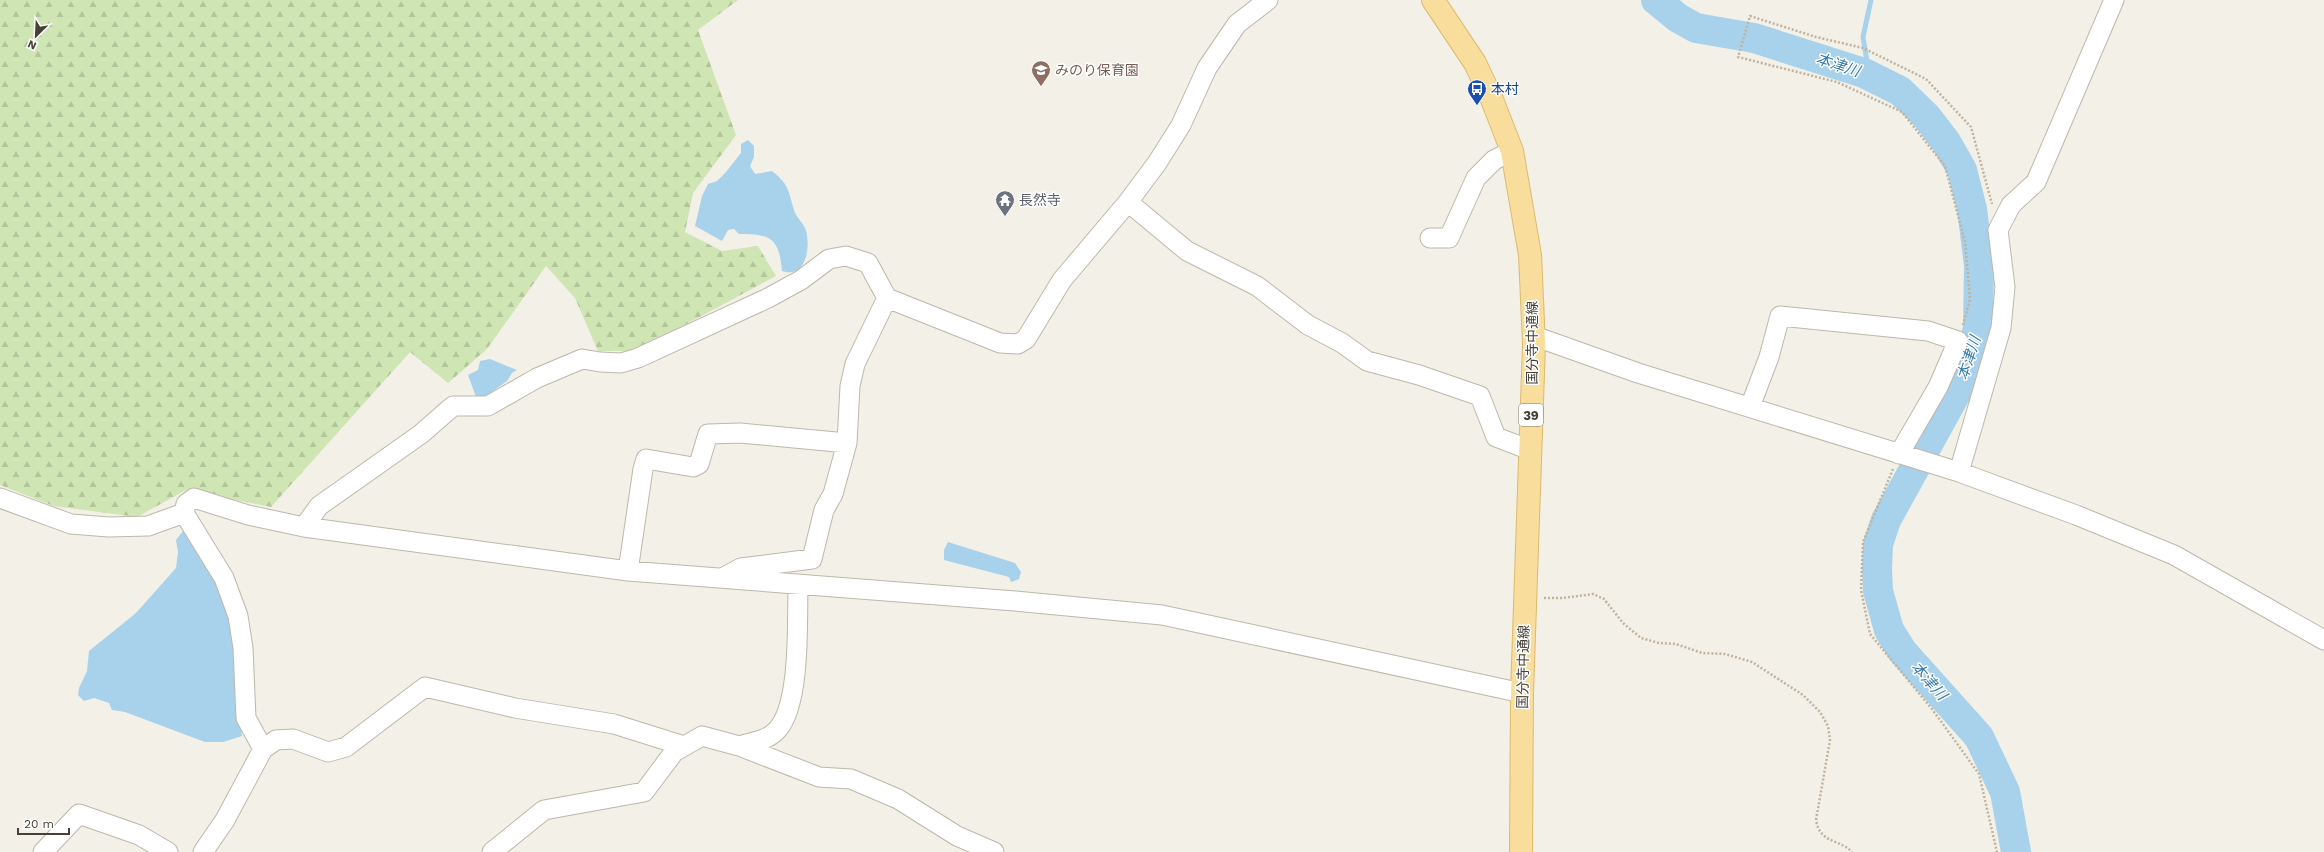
<svg xmlns="http://www.w3.org/2000/svg" width="2324" height="852" font-family="'Work Sans','Noto Sans JP',sans-serif">
  <defs>
    <pattern id="forest-firs" width="22" height="20" patternUnits="userSpaceOnUse"><rect width="22" height="20" fill="#cfe5b3"/><path d="M5 1l3.5 6h-7zM16 11l3.5 6h-7z" fill="#b3c69b"/></pattern>
  </defs>
  <rect width="100%" height="100%" fill="#f3f0e8"/>
  <!-- forest -->
  <path fill="url(#forest-firs)" d="M 0,0 L 738,0 L 698,30 L 736,135 L 693,193 L 685,232 L 722,251 L 758,246 L 776,276 L 636,351 L 598,351 L 575,298 L 546,266 L 487,349 L 448,383 L 410,352 L 271,507 L 186,490 L 137,517 L 54,506 L 0,485 Z"/>
  <!-- water -->
  <path fill="#a8d1ec" d="M 748,140 L 754,146 L 754,157 L 750,166 L 755,174 L 772,171 C 791,186 788,193 795,213 C 798,219 805,225 806,231 C 811,249 805,279 782,271 C 779,239 772,234 739,234 L 734,229 L 728,230 L 722,241 L 695,226 L 702,196 L 708,184 L 717,181 L 726,172 L 741,153 L 741,144 Z
    M 490,359 L 517,370 L 512,373 L 507,381 L 482,399 L 476,397 L 468,375 L 478,370 L 480,361 Z
    M 186,527 L 220,589 L 231,619 L 235,650 L 237,702 L 242,736 L 223,742 L 205,742 L 125,712 L 112,710 L 109,703 L 94,698 L 84,701 L 78,695 L 79,688 L 87,671 L 89,651 L 136,613 L 176,568 L 178,552 L 176,540 Z
    M 948,542 L 1015,563 L 1021,572 L 1019,579 L 1011,582 L 1009,577 L 944,560 L 944,550 Z"/>
  <g fill="none" stroke-linecap="round" stroke-linejoin="round">
    <!-- stream -->
    <path stroke="#a8d1ec" stroke-width="5" d="M 1864,73 L 1867,61 L 1863,37 L 1871,0"/>
    <!-- river -->
    <path stroke="#a8d1ec" stroke-width="30" d="M 1656,0 L 1678,18 L 1696,28 L 1754,38 L 1864,73 L 1900,91 L 1926,116 L 1946,142 L 1962,170 L 1972,209 L 1979,265 L 1978,328 L 1965,377 L 1886,520 L 1878,544 L 1877,569 L 1878,591 L 1889,630 L 1902,651 L 1979,737 L 2005,792 L 2016,852"/>
    <defs>
      <path id="minor" d="M 1128,202 L 1187,251 L 1257,286 L 1308,325 L 1342,343 L 1367,361 L 1419,375 L 1480,396 L 1496,437 L 1530,450
        M 1430,238 L 1449,238 L 1476,178 L 1494,160 L 1512,151
        M 1534,336 L 1638,373 L 1959,472 L 2076,515 L 2174,555 L 2324,640
        M 1750,407 L 1769,357 L 1780,316 L 1928,331 L 1958,341 L 1938,387 L 1899,454
        M 1959,472 L 2001,328 L 2005,287 L 1998,230 L 2011,205 L 2036,182 L 2114,0
        M 0,498 L 71,524 L 109,527 L 148,526 L 184,513 L 186,504 L 194,498 L 248,515 L 304,527 L 628,571 L 1015,601 L 1162,615 L 1522,693
        M 184,513 L 224,578 L 238,616 L 243,648 L 246,718 L 263,749 L 276,740 L 293,739 L 328,752 L 346,747 L 425,687 L 515,708 L 614,724 L 684,746
        M 304,527 L 319,506 L 421,434 L 453,406 L 488,406 L 537,378 L 582,359 L 600,362 L 621,363 L 638,358 L 768,298 L 801,280 L 829,259 L 846,256 L 868,263 L 887,298
        M 628,571 L 643,469 L 646,459 L 693,467 L 699,464 L 708,434 L 740,433 L 847,443
        M 724,577 L 741,568 L 812,559 L 824,510 L 833,494 L 847,443 L 850,386 L 855,364 L 887,298 L 1000,343 L 1018,344 L 1026,339 L 1062,280 L 1128,202 L 1157,163 L 1181,125 L 1207,68 L 1237,24 L 1268,0
        M 739,746 C 752,742 768,741 778,729 C 801,702 797,620 798,584
        M 43,852 L 79,814 L 139,835 L 168,852
        M 203,852 L 225,820 L 263,749
        M 492,852 L 544,810 L 644,792 L 674,752 L 702,736 L 739,746 L 819,777 L 851,779 L 898,799 L 957,836 L 994,852"/>
      <path id="major" d="M 1433,0 L 1475,63 L 1491,97 L 1512,151 L 1530,255 L 1534,344 L 1522,693 L 1521,852"/>
    </defs>
    <!-- minor casing -->
    <use href="#minor" stroke="#beb7ab" stroke-width="21"/>
    <!-- major casing -->
    <use href="#major" stroke="#ddba6c" stroke-width="24"/>
    <!-- path -->
    <path stroke="#bfb39d" stroke-width="2.5" stroke-dasharray="2 2" stroke-linecap="butt" d="M 1963,325 L 1970,299 L 1965,242 L 1945,166 L 1902,112 L 1837,82 L 1738,57 L 1750,16 L 1816,37 L 1863,48 L 1926,79 L 1971,127 L 1992,204
      M 1893,469 L 1863,542 L 1861,590 L 1870,634 L 1932,709 L 1979,774 L 1997,852
      M 1544,598 L 1562,598 L 1593,594 L 1604,599 L 1623,623 L 1641,638 L 1659,643 L 1676,644 L 1702,653 L 1725,654 L 1752,662 L 1803,695 L 1820,712 L 1828,726 L 1830,740 L 1816,820 C 1820,844 1840,839 1852,852"/>
    <!-- minor -->
    <use href="#minor" stroke="#fff" stroke-width="19"/>
    <!-- major -->
    <use href="#major" stroke="#f8dd9c" stroke-width="22"/>
  </g>
  <!-- icons -->
  <defs>
    <symbol id="school-pin" viewBox="-11 -11 22 30"><path d="M0 17L-7.5 6A9.5 9.5 0 1 1 7.5 6Z" fill="#8d6e63" stroke="#fff"/><path d="M0-5L7-2L0 1L-7-2ZM-4 1L0 2.5L4 1V4Q0 6-4 4Z" fill="#fff"/></symbol>
    <symbol id="bus-pin" viewBox="-11 -11 22 30"><path d="M0 17L-7.5 6A9.5 9.5 0 1 1 7.5 6Z" fill="#1a4fb4" stroke="#fff"/><path d="M-5-6H5V4H4V6H2V4H-2V6H-4V4H-5ZM-3.5-4V0h7V-4ZM-3.5 1.2v1.5H-2V1.2ZM2 1.2v1.5H3.5V1.2Z" fill="#fff"/></symbol>
    <symbol id="temple-pin" viewBox="-11 -11 22 30"><path d="M0 17L-7.5 6A9.5 9.5 0 1 1 7.5 6Z" fill="#6b7280" stroke="#fff"/><path d="M0-6L5-2H3V0L6.5 2.5H4V6H1.5V3h-3V6H-4V2.5H-6.5L-3 0V-2H-5Z" fill="#fff"/></symbol>
  </defs>
  <g fill-rule="evenodd">
    <use href="#school-pin" x="1030" y="59" width="22" height="30"/>
    <use href="#bus-pin" x="1466" y="78" width="22" height="30"/>
    <use href="#temple-pin" x="994" y="189" width="22" height="30"/>
  </g>
  <g text-anchor="middle" dominant-baseline="central" stroke-width="3" stroke-linejoin="round" paint-order="stroke">
    <!-- shield labels -->
    <rect fill="#fff" stroke="#7e7973" stroke-width="1" x="1519" y="404" width="24" height="22" rx="3"/>
    <g font-size="13" font-weight="bold" fill="#464037">
      <text x="1531" y="415">39</text>
    </g>
    <!-- education labels -->
    <g font-size="14" fill="#785e54" stroke="#fff" text-anchor="start">
      <text x="1055" y="70">みのり保育園</text>
    </g>
    <!-- transit labels -->
    <g font-size="14" fill="#164399" stroke="#fff" text-anchor="start">
      <text x="1491" y="89">本村</text>
    </g>
    <!-- worship labels -->
    <g font-size="14" fill="#5b616d" stroke="#fff" text-anchor="start">
      <text x="1019" y="200">長然寺</text>
    </g>
    <!-- street labels -->
    <g font-size="14" fill="#464037" stroke="#fff">
      <text transform="translate(1532 343) rotate(-90)">国分寺中通線</text>
      <text transform="translate(1523 667) rotate(-89)">国分寺中通線</text>
    </g>
    <!-- water labels -->
    <g font-size="15" font-style="italic" fill="#367bac" stroke="#fff">
      <text transform="translate(1838 65) rotate(18)">本津川</text>
      <text transform="translate(1969 358) rotate(-72)">本津川</text>
      <text transform="translate(1929 681) rotate(48)">本津川</text>
    </g>
  </g>
  <!-- north arrow -->
  <g transform="translate(36 36) rotate(204)" stroke="#ffffff" stroke-width="3" paint-order="stroke">
  <path d="M0-3L7 15L0 10L-7 15Z" fill="#464037"/>
  <text y="-6" font-size="11" font-weight="bold" text-anchor="middle" fill="#464037">N</text>
  </g>
  <!-- scale -->
  <path d="M18 828v6h51v-6" fill="none" stroke="#464037" stroke-width="2"/>
  <text x="24" y="828" font-size="12" fill="#464037" stroke="#ffffff" stroke-width="3" paint-order="stroke">20 m</text>
</svg>
